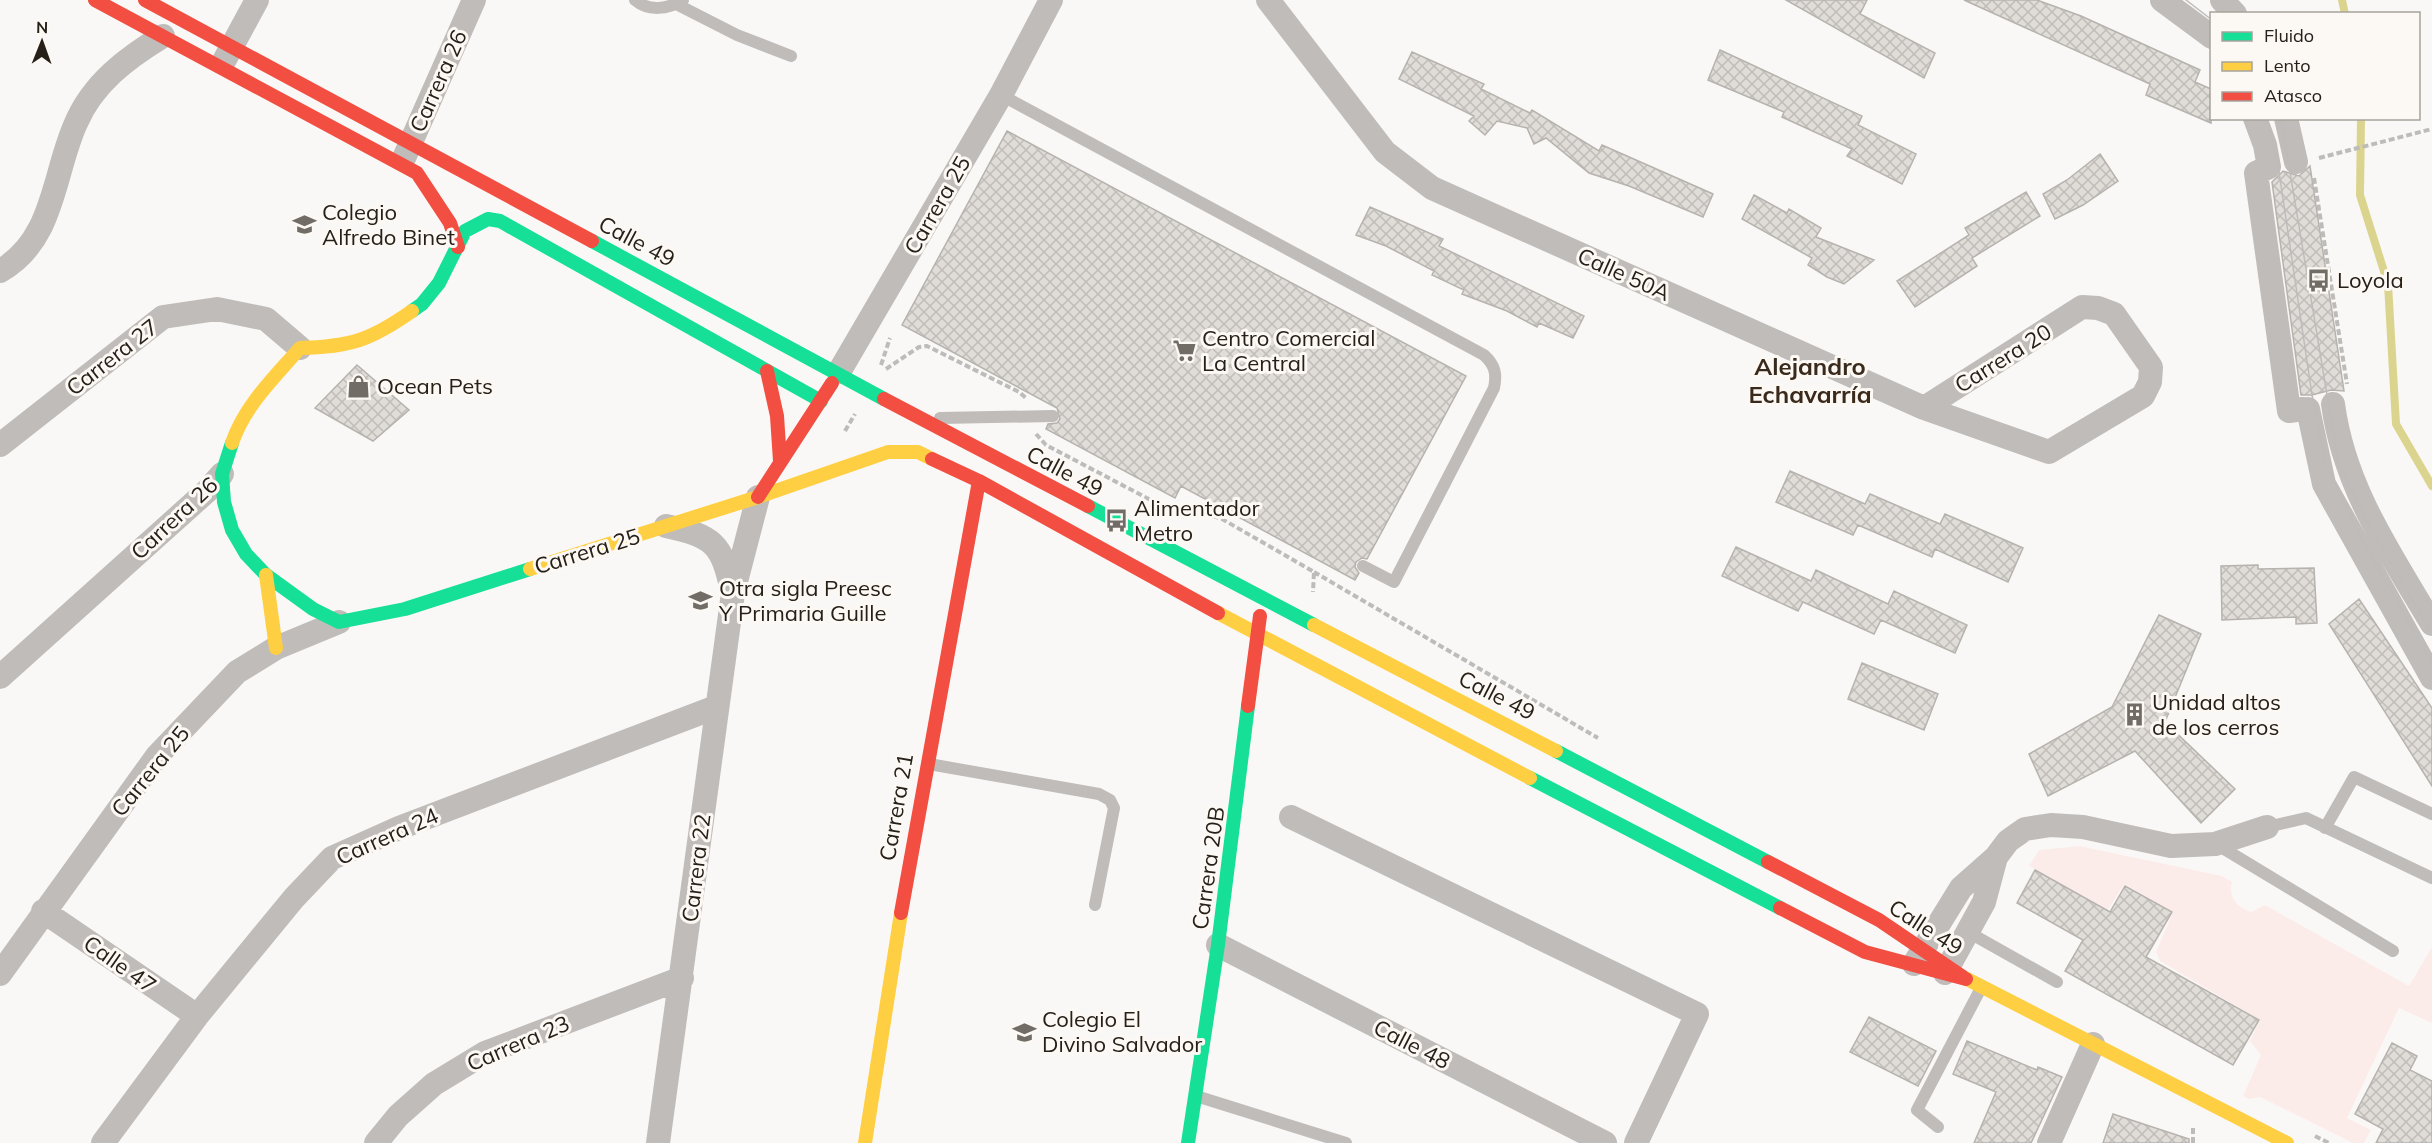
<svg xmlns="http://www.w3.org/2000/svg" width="2432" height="1143" font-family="Mulish,sans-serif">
  <defs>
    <pattern id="building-cross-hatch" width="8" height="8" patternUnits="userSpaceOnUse" patternTransform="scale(1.5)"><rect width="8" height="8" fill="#e0ddd8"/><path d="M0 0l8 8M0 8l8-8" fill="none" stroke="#c0bdb9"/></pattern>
  </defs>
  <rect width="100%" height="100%" fill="#faf8f6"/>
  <!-- grass -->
  <path fill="#fcece9" d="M 2079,846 L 2222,876 L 2232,882 C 2228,898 2237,907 2251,912 L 2265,905 L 2409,986 L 2432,947 L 2432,1023 L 2399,1008 L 2347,1118 L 2371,1130 L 2364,1143 L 2353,1143 L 2260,1097 L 2249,1099 L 2243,1096 L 2261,1055 L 2250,1041 L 2260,1020 L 2160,961 L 2156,952 L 2173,912 L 2124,884 L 2108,910 L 2029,866 L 2039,850 Z"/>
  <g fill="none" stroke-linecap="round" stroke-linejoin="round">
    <!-- stream -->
    <path stroke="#dbd48e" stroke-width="8" d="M 2342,0 L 2345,14
      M 2361,118 L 2360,195 L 2388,284 L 2396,424 L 2432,486"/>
  </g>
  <!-- building -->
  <path fill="url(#building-cross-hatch)" stroke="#b6b3ae" stroke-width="1.5" d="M 1786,0 L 1867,0 L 1860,14 L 1935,53 L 1924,78 Z
    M 1964,0 L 2037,0 L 2081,16 L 2200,70 L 2195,82 L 2211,89 L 2211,123 L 2146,95 L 2150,84 Z
    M 1720,50 L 1862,116 L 1858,125 L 1916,154 L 1902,184 L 1847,156 L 1852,149 L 1782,117 L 1784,112 L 1708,80 Z
    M 1412,52 L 1484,84 L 1481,89 L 1530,113 L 1532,110 L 1599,151 L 1602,145 L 1713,194 L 1703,217 L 1629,186 L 1589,173 L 1546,138 L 1534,144 L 1527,128 L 1497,121 L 1485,135 L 1469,121 L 1474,116 L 1399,79 Z
    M 1007,131 L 1466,376 L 1367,559 L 1362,558 L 1356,562 L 1355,567 L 1359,573 L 1355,580 L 1181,486 L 1175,498 L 1046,429 L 1048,424 L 1057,423 L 1060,419 L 1057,408 L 902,325 Z
    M 2100,154 L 2118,181 L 2083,205 L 2055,219 L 2043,194 L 2067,180 Z
    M 2310,166 L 2344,391 L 2331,390 L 2312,395 L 2301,395 L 2272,182 L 2283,171 L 2299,176 Z
    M 2026,192 L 2040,216 L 1972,258 L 1977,266 L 1915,307 L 1897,281 L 1969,235 L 1965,228 Z
    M 1754,195 L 1787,213 L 1789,209 L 1821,228 L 1816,237 L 1874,260 L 1844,284 L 1827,277 L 1808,265 L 1812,258 L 1742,219 Z
    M 1370,207 L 1443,239 L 1439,246 L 1584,316 L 1573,338 L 1539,323 L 1537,327 L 1507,311 L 1462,294 L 1464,290 L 1432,275 L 1434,271 L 1386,246 L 1356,235 Z
    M 357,365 L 409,410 L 373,441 L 315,408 Z
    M 1790,471 L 1865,504 L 1870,494 L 1940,524 L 1945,514 L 2023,548 L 2008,582 L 1935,549 L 1932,557 L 1858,525 L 1853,535 L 1776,502 Z
    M 1736,547 L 1811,581 L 1816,570 L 1888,604 L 1894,591 L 1967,625 L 1955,653 L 1881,620 L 1874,634 L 1803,602 L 1798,611 L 1722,576 Z
    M 2258,565 L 2258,569 L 2314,568 L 2317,623 L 2296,624 L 2296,617 L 2222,620 L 2221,566 Z
    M 2359,599 L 2432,708 L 2432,786 L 2329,624 Z
    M 2159,615 L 2201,634 L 2165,722 L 2235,789 L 2201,823 L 2135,751 L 2048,796 L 2029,754 L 2112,707 Z
    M 1862,663 L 1938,694 L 1924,730 L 1848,699 Z
    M 2035,870 L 2110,912 L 2125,886 L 2172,912 L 2146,957 L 2259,1020 L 2233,1065 L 2065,971 L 2083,940 L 2017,903 Z
    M 1869,1017 L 1936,1051 L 1918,1086 L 1850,1052 Z
    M 1967,1041 L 2037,1070 L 2038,1067 L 2062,1077 L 2031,1143 L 1974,1143 L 1996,1092 L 1953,1074 Z
    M 2392,1043 L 2417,1056 L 2410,1070 L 2432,1081 L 2432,1143 L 2376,1143 L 2383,1129 L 2355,1114 Z
    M 2113,1114 L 2189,1139 L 2189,1143 L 2103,1143 Z"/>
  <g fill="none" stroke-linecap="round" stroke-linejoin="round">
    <!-- path -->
    <path stroke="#bebcba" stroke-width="4" stroke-dasharray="6 3" stroke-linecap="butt" d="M 2319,158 L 2432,129
      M 2314,178 L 2347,384
      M 881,365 L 890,338
      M 886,369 L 919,347 L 927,346 L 1019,392 L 1026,398
      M 845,431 L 855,414
      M 1036,434 L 1046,445 L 1166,508 L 1200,512 L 1222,519 L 1314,572 L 1313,592
      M 1222,519 L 1226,510
      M 1314,572 L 1598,738
      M 2315,1136 L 2329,1143
      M 2193,1143 L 2193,1126"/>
    <!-- lane -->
    <path stroke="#bfbcba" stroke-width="12" d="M 635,0 C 649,12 668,9 683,0
      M 676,4 L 737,35 L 791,56
      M 1001,95 L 1484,355 C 1495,365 1497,374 1494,388 L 1394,582 L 1363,566
      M 940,418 L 1053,416
      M 929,764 L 1099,794 L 1110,800 L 1114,808 L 1095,905
      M 2267,827 L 2306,818 L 2432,878
      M 2325,828 L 2354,777 L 2432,814
      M 2216,844 L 2393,951
      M 1968,932 L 2057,982
      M 1196,1096 L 1346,1143
      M 1938,1127 L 1917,1110 L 1981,988"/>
    <!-- street -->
    <path stroke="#bfbcba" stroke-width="24" d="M 1268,0 L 1385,152 L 1432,188 L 1924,408 L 2049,452 L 2143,396 L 2150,382 L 2151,367 L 2114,314 L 2098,308 L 2082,307 L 1924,408
      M 2162,0 L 2212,37
      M 2222,0 L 2235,14
      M 224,61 L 257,0
      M 2255,118 L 2265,145 L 2269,167 L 2256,173 L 2289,411 L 2303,409
      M 2286,118 L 2296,162
      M 404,158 L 474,0
      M 0,271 C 55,240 53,173 76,123 C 93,83 127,58 163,36
      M 839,372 L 1001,95 L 1051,0
      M 2333,404 C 2344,487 2390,553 2432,624
      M 2308,409 L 2324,484 L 2432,678
      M 0,445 L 163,317 L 217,309 L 266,319 L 300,348
      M 666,526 C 713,536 722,543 732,591
      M 0,677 L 207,491 L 222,474
      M 1291,817 L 1697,1014 L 1636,1143
      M 43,911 L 197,1016
      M 1218,945 L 1605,1143
      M 1914,964 L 1961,888 L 1996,857 L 2008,841 L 2025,829 L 2051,825 L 2083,827 L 2171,846 L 2215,844 L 2267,827
      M 1945,973 L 1984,902 L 1996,857
      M 0,974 L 157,756 L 237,672 L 276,648 L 339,622
      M 103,1143 L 197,1016 L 294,898 L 332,858 L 399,828 L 716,707
      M 376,1143 L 398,1116 L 434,1084 L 485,1053 L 682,978
      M 658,1143 L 733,593 L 758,497
      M 2049,1143 L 2093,1044"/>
    <!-- fast -->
    <path stroke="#16e098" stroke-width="14" d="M 592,241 L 884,399
      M 412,311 L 422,304 L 439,283 L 465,231 L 488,219 L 500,221 L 821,401
      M 232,443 L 222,474 L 224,502 L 232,530 L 246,554 L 266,575 L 313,609 L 339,622 L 405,609 L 530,569
      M 1088,506 L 1314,625
      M 1556,751 L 1768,862
      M 1530,778 L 1780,908
      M 1188,1143 L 1218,945 L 1248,706"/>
    <!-- slow -->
    <path stroke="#ffcf43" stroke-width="14" d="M 232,443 C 245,405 274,378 300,348 C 350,347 371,340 412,311
      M 530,569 L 758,497 L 888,452 L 918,452 L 932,459
      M 266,575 L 276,648
      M 1218,613 L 1530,778
      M 1314,625 L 1556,751
      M 1963,977 L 2287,1143
      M 865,1143 L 901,913"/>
    <!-- jam -->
    <path stroke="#f24e42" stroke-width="14" d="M 95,0 L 417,173 L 450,223 L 458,247
      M 145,0 L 592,241
      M 767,371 L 777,416 L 780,461
      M 884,399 L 1088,506
      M 932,459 L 979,481 L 1218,613
      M 758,497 L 832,383
      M 1248,706 L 1260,616
      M 1768,862 L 1879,920 L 1963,977
      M 1780,908 L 1865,952 L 1966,979
      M 901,913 L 979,481"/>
    <!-- tram -->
    <path stroke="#bebcba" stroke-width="1.5" d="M 2186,0 L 2212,20
      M 2212,0 L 2226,14
      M 2267,118 L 2278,165 L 2312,395 L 2325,461 L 2355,527 L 2432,664
      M 2281,118 L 2338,461 L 2366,520 L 2432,634"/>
  </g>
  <!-- icons -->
  <defs>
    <symbol id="school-bare" viewBox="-9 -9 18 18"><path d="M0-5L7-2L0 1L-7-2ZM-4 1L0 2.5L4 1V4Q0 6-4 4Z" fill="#716c66" stroke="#fcf8f4" stroke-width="2.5" paint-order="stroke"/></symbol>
    <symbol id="bus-bare" viewBox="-9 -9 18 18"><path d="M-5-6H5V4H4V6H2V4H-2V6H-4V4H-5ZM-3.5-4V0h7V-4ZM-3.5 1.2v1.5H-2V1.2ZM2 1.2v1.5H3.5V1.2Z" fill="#716c66" stroke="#fcf8f4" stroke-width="2.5" paint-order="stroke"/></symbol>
    <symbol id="supermarket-bare" viewBox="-9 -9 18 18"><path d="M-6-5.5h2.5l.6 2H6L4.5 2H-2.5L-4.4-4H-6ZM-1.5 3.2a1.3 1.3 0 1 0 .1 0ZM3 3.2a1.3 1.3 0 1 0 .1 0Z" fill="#716c66" stroke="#fcf8f4" stroke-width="2.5" paint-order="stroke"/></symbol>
    <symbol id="shop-bare" viewBox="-9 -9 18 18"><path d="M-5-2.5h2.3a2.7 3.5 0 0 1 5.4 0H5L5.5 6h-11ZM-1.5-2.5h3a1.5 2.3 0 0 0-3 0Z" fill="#716c66" stroke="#fcf8f4" stroke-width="2.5" paint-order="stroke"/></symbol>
    <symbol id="building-bare" viewBox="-9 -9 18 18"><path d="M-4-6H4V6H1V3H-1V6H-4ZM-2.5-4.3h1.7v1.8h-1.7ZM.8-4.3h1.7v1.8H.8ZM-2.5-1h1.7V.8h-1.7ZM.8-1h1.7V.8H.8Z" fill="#716c66" stroke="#fcf8f4" stroke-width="2.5" paint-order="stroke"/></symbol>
  </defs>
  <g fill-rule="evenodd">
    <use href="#school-bare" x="288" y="208" width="33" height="33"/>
    <use href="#bus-bare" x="2302" y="264" width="33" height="33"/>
    <use href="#supermarket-bare" x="1168" y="334" width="33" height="33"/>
    <use href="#shop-bare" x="342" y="370" width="33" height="33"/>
    <use href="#bus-bare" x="1100" y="504" width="33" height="33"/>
    <use href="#school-bare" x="684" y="584" width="33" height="33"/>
    <use href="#building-bare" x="2118" y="698" width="33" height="33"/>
    <use href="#school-bare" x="1008" y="1016" width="33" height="33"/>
  </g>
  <g text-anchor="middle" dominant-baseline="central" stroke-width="6" stroke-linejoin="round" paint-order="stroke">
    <!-- street labels -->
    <g font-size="22" fill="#272019" stroke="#fcf8f4">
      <text transform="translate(438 81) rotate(-66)">Carrera 26</text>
      <text transform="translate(937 205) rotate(-60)">Carrera 25</text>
      <text transform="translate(637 241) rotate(28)">Calle 49</text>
      <text transform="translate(1624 274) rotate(24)">Calle 50A</text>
      <text transform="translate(112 357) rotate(-38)">Carrera 27</text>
      <text transform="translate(2003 358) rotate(-32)">Carrera 20</text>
      <text transform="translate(1065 471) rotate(28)">Calle 49</text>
      <text transform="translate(174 518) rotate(-43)">Carrera 26</text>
      <text transform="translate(587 551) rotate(-17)">Carrera 25</text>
      <text transform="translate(1497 695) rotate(27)">Calle 49</text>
      <text transform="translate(150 771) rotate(-51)">Carrera 25</text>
      <text transform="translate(896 807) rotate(-80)">Carrera 21</text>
      <text transform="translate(387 836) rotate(-24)">Carrera 24</text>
      <text transform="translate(696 868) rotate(-83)">Carrera 22</text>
      <text transform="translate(1208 868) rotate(-82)">Carrera 20B</text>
      <text transform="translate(1926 927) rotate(33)">Calle 49</text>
      <text transform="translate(120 964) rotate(35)">Calle 47</text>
      <text transform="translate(518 1043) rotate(-23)">Carrera 23</text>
      <text transform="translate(1412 1044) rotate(27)">Calle 48</text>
    </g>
    <!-- poi labels -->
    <g font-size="22" fill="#272019" stroke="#fcf8f4" text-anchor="start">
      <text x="322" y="212">Colegio<tspan x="322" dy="25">Alfredo Binet</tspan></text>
      <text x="2337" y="280">Loyola</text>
      <text x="1202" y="338">Centro Comercial<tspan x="1202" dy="25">La Central</tspan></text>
      <text x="377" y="386">Ocean Pets</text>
      <text x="1134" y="508">Alimentador<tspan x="1134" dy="25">Metro</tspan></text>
      <text x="719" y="588">Otra sigla Preesc<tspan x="719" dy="25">Y Primaria Guille</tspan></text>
      <text x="2152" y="702">Unidad altos<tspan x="2152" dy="25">de los cerros</tspan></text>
      <text x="1042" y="1019">Colegio El<tspan x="1042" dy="25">Divino Salvador</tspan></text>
    </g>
    <!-- neighbourhood labels -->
    <g font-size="24" font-weight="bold" fill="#3a2a1c" stroke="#fcf8f4">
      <text x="1810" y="366">Alejandro<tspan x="1810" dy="28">Echavarría</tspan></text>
    </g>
  </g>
  <!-- legend -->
  <rect x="2210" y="12" width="210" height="108" fill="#fcf8f4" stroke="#a7a29c" stroke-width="1.5"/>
  <rect x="2222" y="32" width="30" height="9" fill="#16e098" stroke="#a7a29c" stroke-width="1.5"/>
  <text x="2264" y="42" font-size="18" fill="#272019">Fluido</text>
  <rect x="2222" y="62" width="30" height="9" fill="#ffcf43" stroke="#a7a29c" stroke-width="1.5"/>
  <text x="2264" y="72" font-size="18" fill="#272019">Lento</text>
  <rect x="2222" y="92" width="30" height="9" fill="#f24e42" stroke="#a7a29c" stroke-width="1.5"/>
  <text x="2264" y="102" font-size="18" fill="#272019">Atasco</text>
  <!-- north arrow -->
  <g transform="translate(42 42) rotate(1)" stroke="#fcf8f4" stroke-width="4.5" paint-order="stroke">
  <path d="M0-4.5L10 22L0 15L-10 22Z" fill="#272019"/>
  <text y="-9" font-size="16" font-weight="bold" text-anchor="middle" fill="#272019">N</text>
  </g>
</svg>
